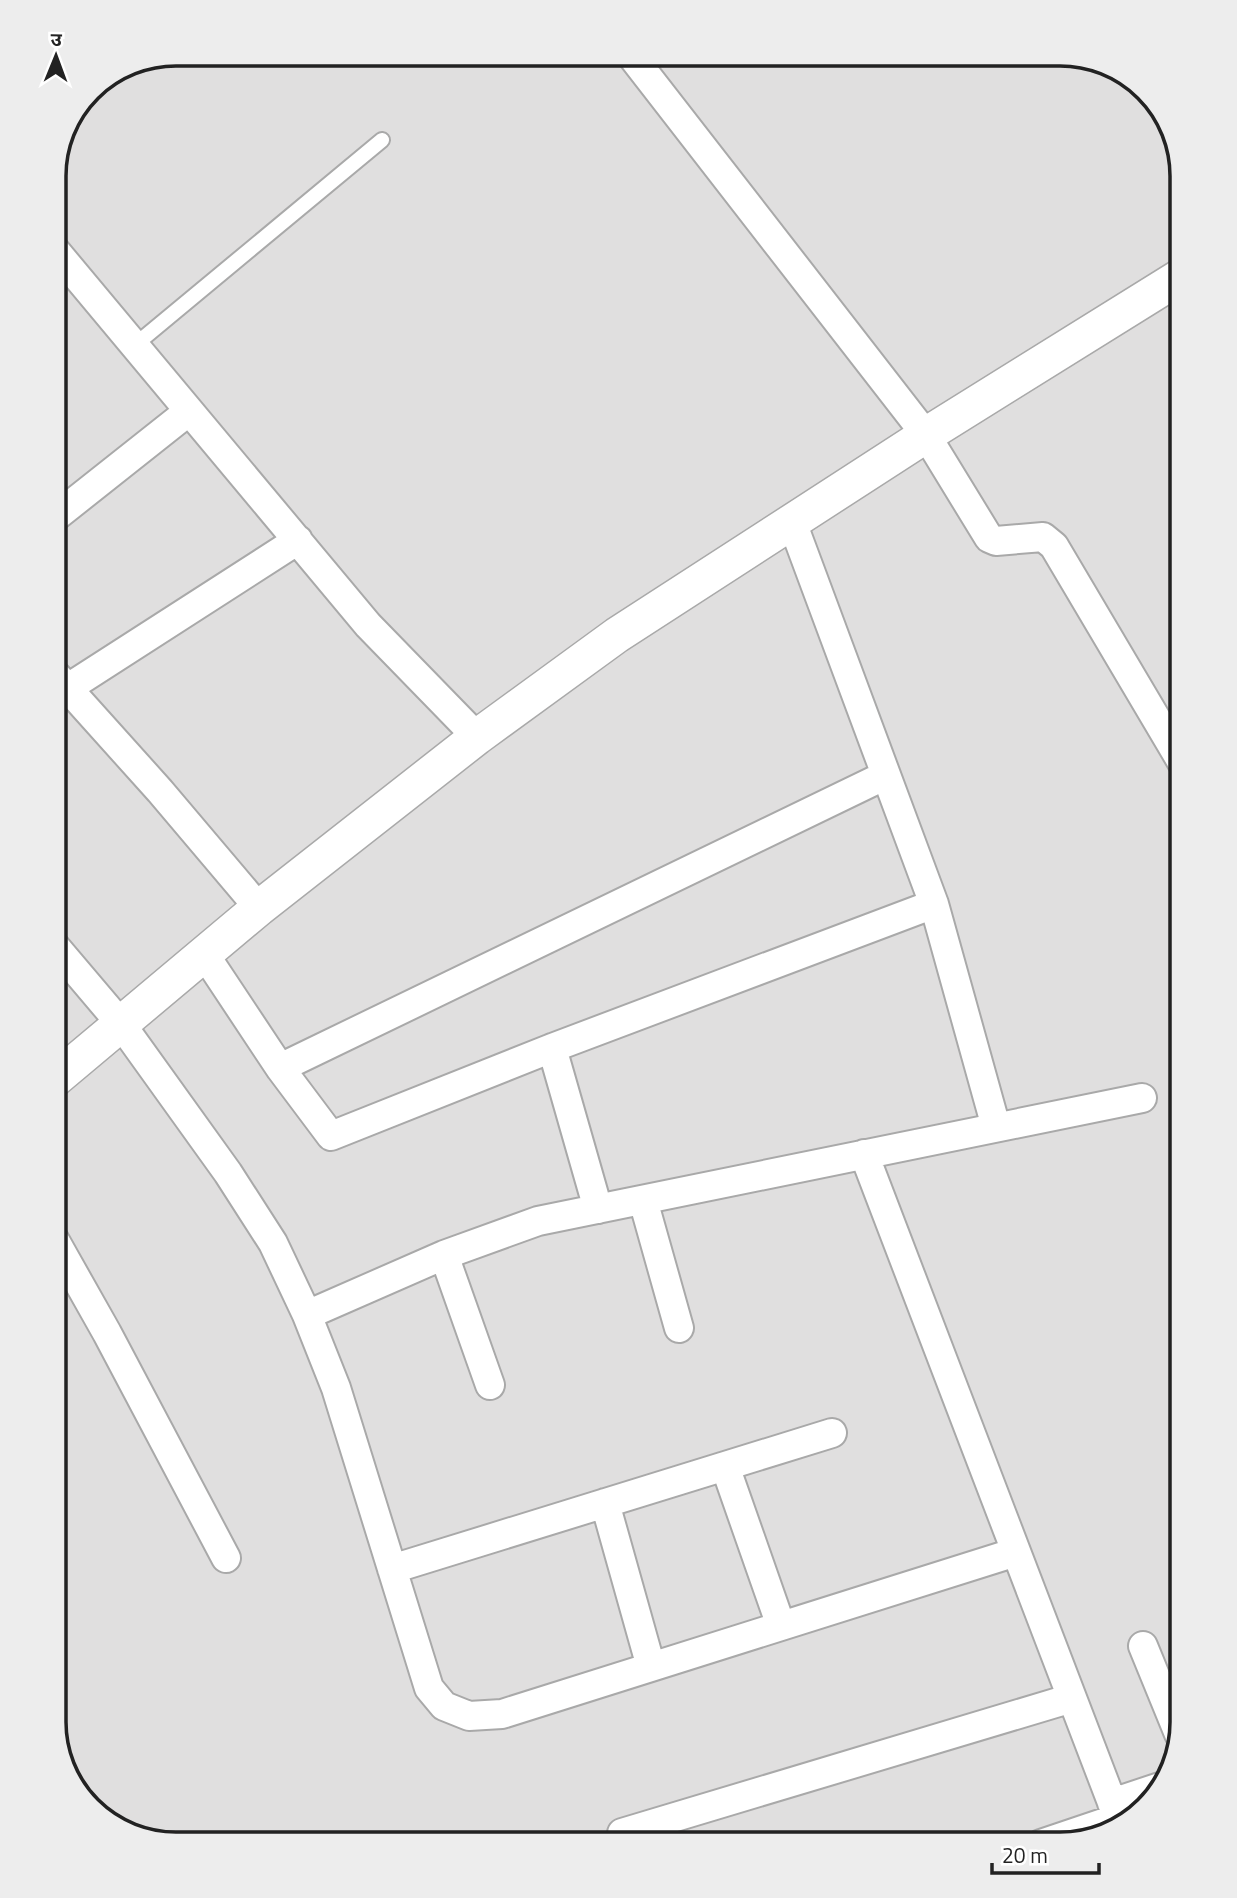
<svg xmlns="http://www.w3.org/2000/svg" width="1237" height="1898" font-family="'Titillium Web','Noto Sans Devanagari',sans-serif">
  <rect width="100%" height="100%" fill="#f2efe9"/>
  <!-- residential -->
  <path fill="#e0dfdf" d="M 1069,55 L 1128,75 L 1170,122 L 1183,177 L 1183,1721 L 1162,1789 L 1115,1831 L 1060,1844 L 169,1844 L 109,1823 L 67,1776 L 54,1721 L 54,169 L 90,90 L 130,63 Z"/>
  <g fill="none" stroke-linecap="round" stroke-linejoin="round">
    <defs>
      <path id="service" d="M 135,345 L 382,140"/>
      <path id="minor" d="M 634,59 L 926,435 L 989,538 L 996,541 L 1043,537 L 1054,546 L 1183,764
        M 54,249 L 368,625 L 477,737
        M 54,518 L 189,411
        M 792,522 L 934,904 L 996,1127
        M 54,673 L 160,791 L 259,908
        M 68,688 L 298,540
        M 54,945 L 121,1024 L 228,1173 L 273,1243 L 307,1315 L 336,1388 L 429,1688 L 444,1706 L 469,1716 L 502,1714 L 1016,1552
        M 205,955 L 280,1068 L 331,1136 L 552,1048 L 934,904
        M 552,1048 L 598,1209
        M 280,1068 L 886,775
        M 864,1154 L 1121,1826
        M 643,1200 L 679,1328
        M 54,1239 L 107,1333 L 226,1558
        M 444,1255 L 490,1385
        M 307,1315 L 444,1255 L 538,1221 L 1142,1098
        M 725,1466 L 781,1626
        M 605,1503 L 651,1667
        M 392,1569 L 832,1433
        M 1143,1646 L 1179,1734
        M 1112,1803 L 1163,1786
        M 622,1833 L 1072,1698
        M 1041,1844 L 1118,1818"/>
      <path id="tertiary" d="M 54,1080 L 259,908 L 477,737 L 617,635 L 926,435 L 1183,275"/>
    </defs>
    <!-- service casing -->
    <use href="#service" stroke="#a9a9a9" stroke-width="18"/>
    <!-- minor casing -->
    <use href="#minor" stroke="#a9a9a9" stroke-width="32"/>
    <!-- tertiary casing -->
    <use href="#tertiary" stroke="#a9a9a9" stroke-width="38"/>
    <!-- service -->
    <use href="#service" stroke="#fff" stroke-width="14"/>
    <!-- minor -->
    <use href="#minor" stroke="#fff" stroke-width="28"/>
    <!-- tertiary -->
    <use href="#tertiary" stroke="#fff" stroke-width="35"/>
  </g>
  <!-- crop -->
  <path d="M0 0H1237V1898H0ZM176 66H1060A110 110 0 0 1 1170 176V1722A110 110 0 0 1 1060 1832H176A110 110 0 0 1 66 1722V176A110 110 0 0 1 176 66Z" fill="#ededed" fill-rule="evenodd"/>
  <path fill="none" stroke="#222" stroke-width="3.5" d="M176 66H1060A110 110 0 0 1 1170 176V1722A110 110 0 0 1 1060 1832H176A110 110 0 0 1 66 1722V176A110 110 0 0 1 176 66Z"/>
  <!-- north arrow -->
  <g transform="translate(56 56) rotate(1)" stroke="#ffffff" stroke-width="5" paint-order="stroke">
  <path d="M0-5L12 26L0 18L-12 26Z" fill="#222222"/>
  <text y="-10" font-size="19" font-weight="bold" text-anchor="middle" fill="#222222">उ</text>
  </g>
  <!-- scale -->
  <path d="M992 1863v10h107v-10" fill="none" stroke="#222222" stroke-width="3.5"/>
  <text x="1002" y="1863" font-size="21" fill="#222222" stroke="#ffffff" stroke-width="5" paint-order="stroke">20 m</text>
</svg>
